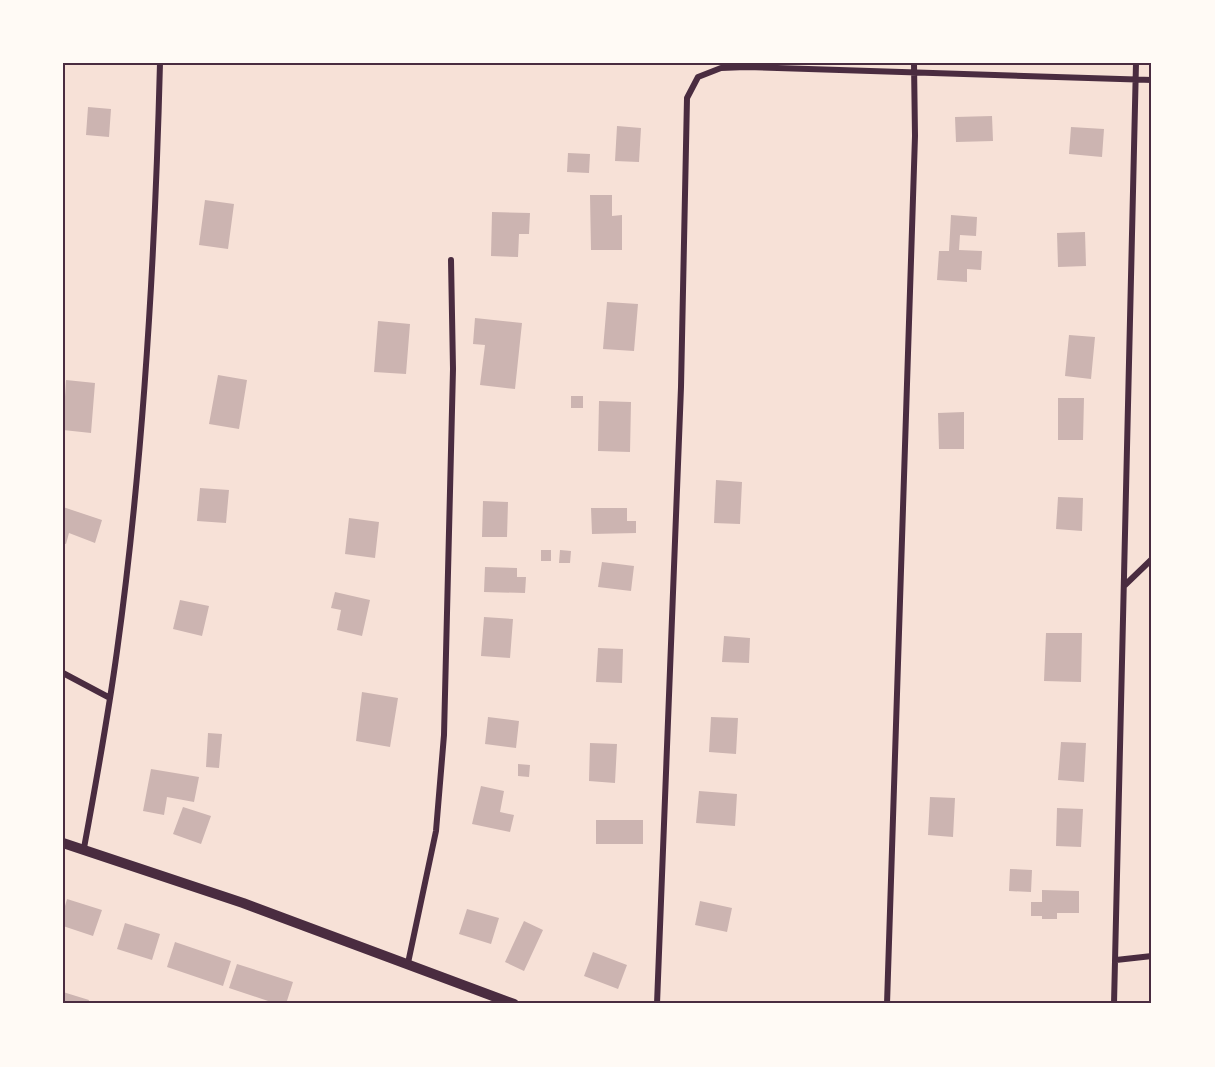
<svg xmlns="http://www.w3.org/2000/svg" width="1215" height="1067" font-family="'Fira Sans',sans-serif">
  <rect width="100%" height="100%" fill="#f7e1d7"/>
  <!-- building -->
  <path fill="#ccb4b1" d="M 88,107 L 111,109 L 109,137 L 86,135 Z
    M 992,116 L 993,141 L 956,142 L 955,117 Z
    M 617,126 L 641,128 L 639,162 L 615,161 Z
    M 1071,127 L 1104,129 L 1102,157 L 1069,154 Z
    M 568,153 L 590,154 L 589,173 L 567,172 Z
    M 590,195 L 612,195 L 612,216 L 622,215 L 622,250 L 591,250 Z
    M 205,200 L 234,204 L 228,249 L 199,245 Z
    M 492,212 L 530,213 L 529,234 L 519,234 L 518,257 L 491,256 Z
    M 951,215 L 977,217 L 976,236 L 960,235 L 959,250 L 982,251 L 981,270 L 967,269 L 967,282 L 937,280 L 939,251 L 949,251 Z
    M 1085,232 L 1086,266 L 1058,267 L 1057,233 Z
    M 607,302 L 638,304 L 634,351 L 603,349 Z
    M 475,318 L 522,323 L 515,389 L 480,385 L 485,345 L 473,344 Z
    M 378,321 L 410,324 L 406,374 L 374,372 Z
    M 1069,335 L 1095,337 L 1091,379 L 1065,376 Z
    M 218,375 L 247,380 L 239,429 L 209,424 Z
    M 66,380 L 95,383 L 91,433 L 63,430 Z
    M 571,396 L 583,396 L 583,408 L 571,408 Z
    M 1058,398 L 1084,398 L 1083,440 L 1058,440 Z
    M 599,401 L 631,402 L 630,452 L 598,451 Z
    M 964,412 L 964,449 L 939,449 L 938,413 Z
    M 716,480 L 742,482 L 740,524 L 714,523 Z
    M 200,488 L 229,490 L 226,523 L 197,521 Z
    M 1058,497 L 1083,498 L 1082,531 L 1056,529 Z
    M 483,501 L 508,502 L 507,537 L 482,537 Z
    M 63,507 L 102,520 L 95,543 L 69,533 L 66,544 L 63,543 Z
    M 591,508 L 627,508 L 627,521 L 636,521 L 636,533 L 592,534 Z
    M 349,518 L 379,522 L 375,558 L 345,554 Z
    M 541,550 L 551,550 L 551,561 L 541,561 Z
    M 560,550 L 571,551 L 570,563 L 559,563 Z
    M 602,562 L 634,566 L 631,591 L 598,587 Z
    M 485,567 L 517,568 L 517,577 L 526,577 L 525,593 L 484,592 Z
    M 335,592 L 370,600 L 362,636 L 337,630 L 341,610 L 331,608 Z
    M 180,600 L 209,606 L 202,636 L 173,629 Z
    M 484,617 L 513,619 L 510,658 L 481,656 Z
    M 1046,633 L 1082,633 L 1081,682 L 1044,681 Z
    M 724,636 L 750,638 L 749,663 L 722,662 Z
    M 598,648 L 623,649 L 622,683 L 596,682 Z
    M 362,692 L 398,698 L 390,747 L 356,741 Z
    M 488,717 L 519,721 L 516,748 L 485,744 Z
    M 711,717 L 738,718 L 736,754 L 709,752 Z
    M 208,733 L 222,734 L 219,768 L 206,767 Z
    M 1061,742 L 1086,743 L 1084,782 L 1058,780 Z
    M 590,743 L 617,744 L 615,783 L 589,781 Z
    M 518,764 L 530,765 L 529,777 L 518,776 Z
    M 151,769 L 199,777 L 194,802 L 167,797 L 164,815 L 143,811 Z
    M 481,786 L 504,791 L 500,812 L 514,815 L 510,832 L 472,824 Z
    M 699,791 L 737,794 L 735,826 L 696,823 Z
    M 930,797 L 955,798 L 953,837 L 928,835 Z
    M 183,807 L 211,816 L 201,844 L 173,834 Z
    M 1057,808 L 1083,809 L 1081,847 L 1056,846 Z
    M 596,820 L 643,820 L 643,844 L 596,844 Z
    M 1010,869 L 1032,870 L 1031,892 L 1009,891 Z
    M 1042,890 L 1079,891 L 1079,913 L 1057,913 L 1057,919 L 1042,919 L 1042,916 L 1031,916 L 1031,902 L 1042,902 Z
    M 67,899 L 102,910 L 93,936 L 63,926 L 63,913 Z
    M 700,901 L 732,908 L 727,932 L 695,925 Z
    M 467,909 L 499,918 L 491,944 L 459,934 Z
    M 524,921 L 543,930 L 524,971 L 505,962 Z
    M 125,923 L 160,934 L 152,960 L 117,949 Z
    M 175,942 L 231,961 L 223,986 L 167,967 Z
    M 593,952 L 627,965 L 618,989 L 584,976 Z
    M 237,964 L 293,982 L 286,1004 L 277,1004 L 229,988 Z
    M 63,992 L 89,1000 L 88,1004 L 63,1004 Z"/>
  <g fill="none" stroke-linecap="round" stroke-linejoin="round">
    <!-- minor -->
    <path stroke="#4a2c40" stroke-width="6" d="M 1124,586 L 1152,559
      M 63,673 L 110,698
      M 84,848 C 96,783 108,717 117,651 C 144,457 155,259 160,63
      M 1116,960 L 1152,956
      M 408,963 L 436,831 L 444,735 L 453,369 L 451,260
      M 657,1004 L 681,387 L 687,98 L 698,77 L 721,68 L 746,67 L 1152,80
      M 887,1004 L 915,136 L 914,63
      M 1114,1004 L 1136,63"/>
    <!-- tertiary -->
    <path stroke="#4a2c40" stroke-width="10" d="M 63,843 L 243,903 L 514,1004"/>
  </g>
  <!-- border -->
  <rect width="1215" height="1067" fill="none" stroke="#fffaf5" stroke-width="129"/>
  <rect x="64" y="64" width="1086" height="938" fill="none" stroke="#4a2c40" stroke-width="2"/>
</svg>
